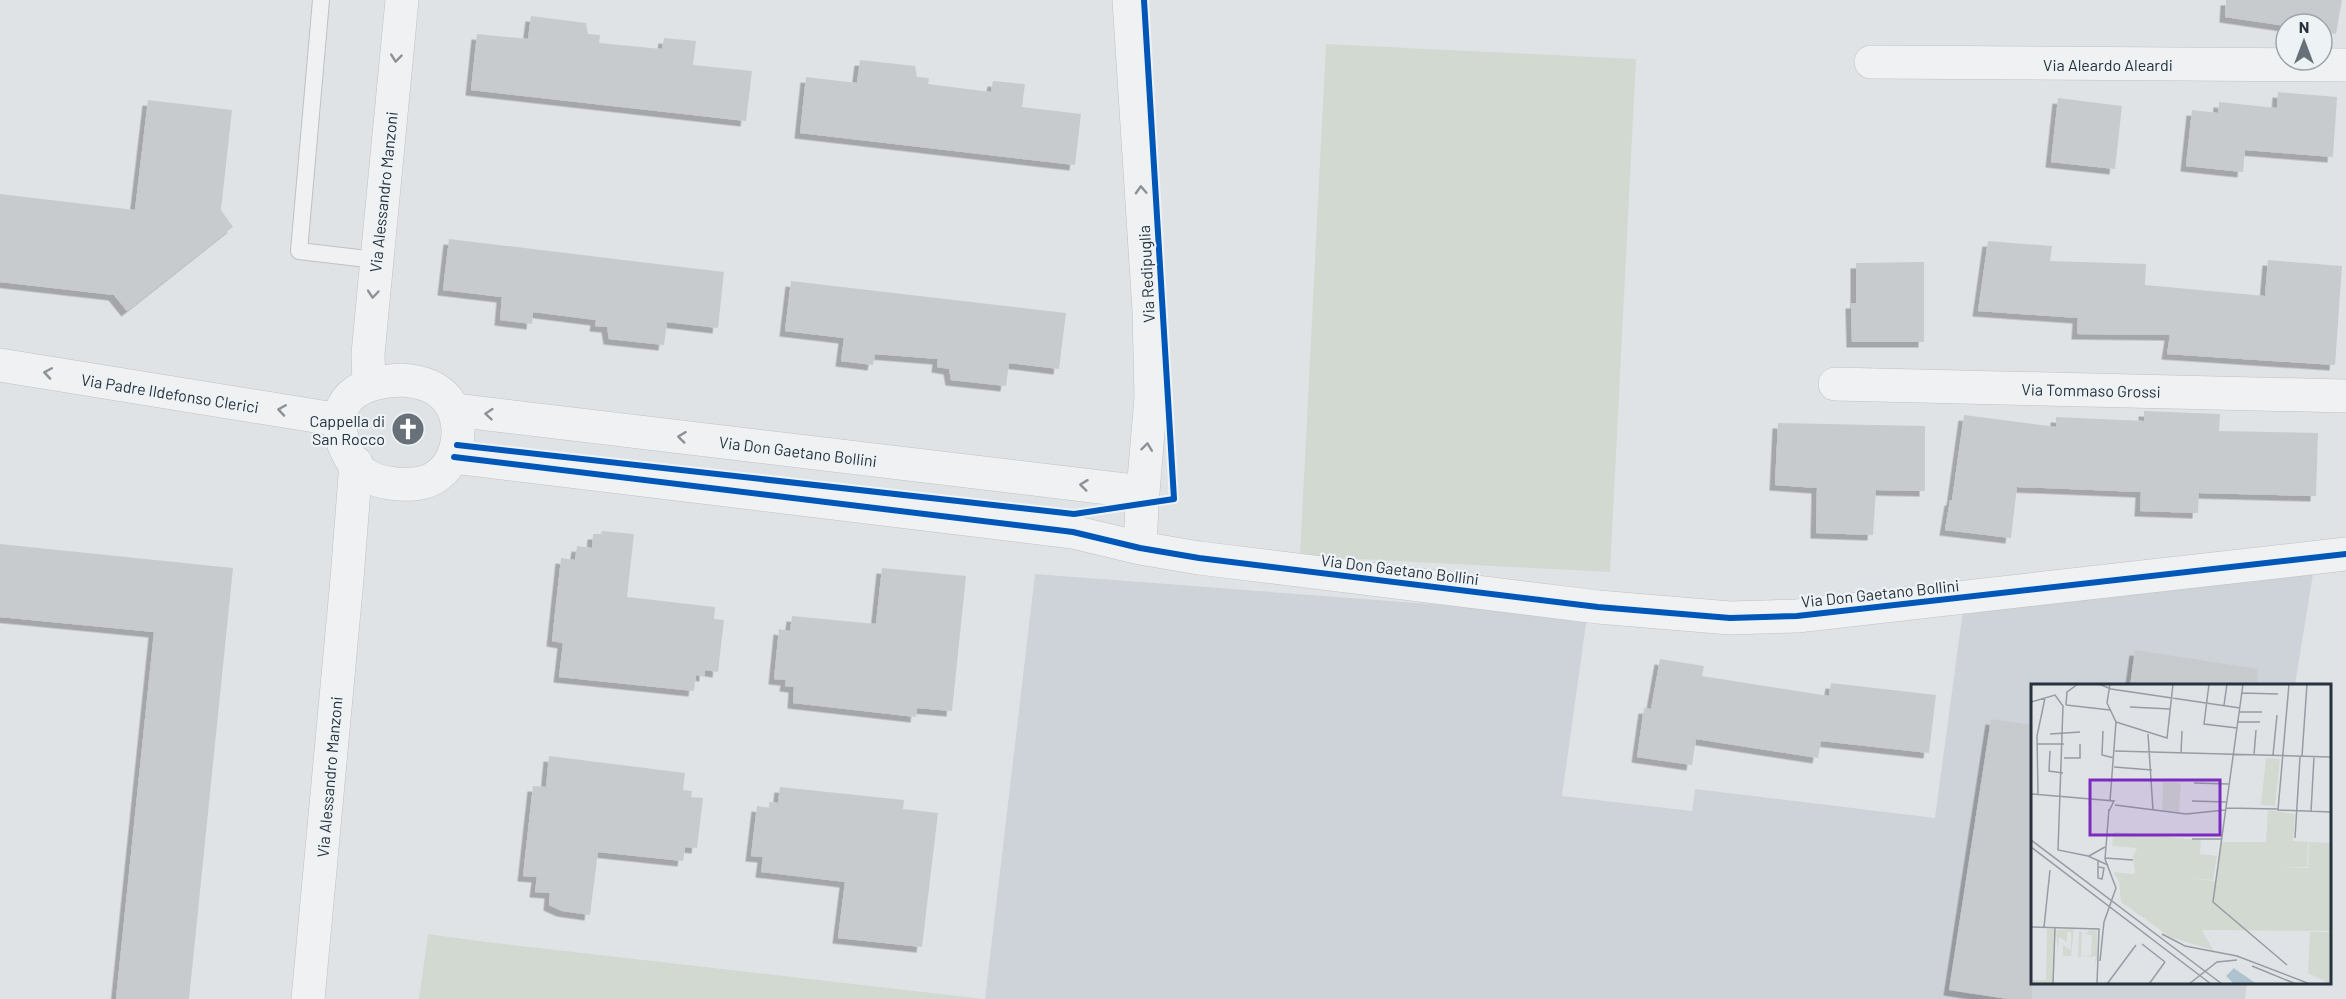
<svg xmlns="http://www.w3.org/2000/svg" width="2346" height="999" font-family="Barlow,sans-serif">
  <defs>
    <filter id="shadow"><feDropShadow dx="-5.5" dy="5.5" stdDeviation="0" flood-color="#0004"/></filter>
  </defs>
  <rect width="100%" height="100%" fill="#e0e3e6"/>
  <!-- built -->
  <path fill="#ced3d9" d="M 1035,574 L 1587,616 L 1562,796 L 1692,811 L 1695,789 L 1935,818 L 1963,610 L 2313,574 L 2295,685 L 2032,686 L 2032,982 L 2247,983 L 2245,999 L 985,999 Z"/>
  <!-- green -->
  <path fill="#d2d9d1" d="M 1326,44 L 1636,59 L 1610,572 L 1300,556 Z
    M 428,934 L 486,942 L 984,999 L 419,999 Z"/>
  <!-- building -->
  <path fill="#c8cbce" filter="url(#shadow)" d="M 2226,0 L 2342,0 L 2336,34 L 2322,32 L 2322,24 L 2286,24 L 2286,26 L 2225,17 Z
    M 531,16 L 586,23 L 588,34 L 600,35 L 599,43 L 662,49 L 664,38 L 696,41 L 693,65 L 752,71 L 746,121 L 471,90 L 477,34 L 528,39 Z
    M 860,60 L 915,66 L 917,77 L 929,78 L 928,84 L 991,92 L 993,81 L 1025,84 L 1022,107 L 1081,114 L 1075,165 L 800,133 L 806,77 L 857,83 Z
    M 2278,92 L 2337,97 L 2333,157 L 2245,150 L 2243,172 L 2186,166 L 2192,110 L 2218,113 L 2219,102 L 2277,108 Z
    M 2058,98 L 2122,106 L 2115,169 L 2051,162 Z
    M 148,100 L 232,110 L 221,210 L 233,227 L 127,311 L 114,295 L 0,282 L 0,194 L 135,210 Z
    M 449,239 L 724,272 L 718,328 L 667,322 L 664,345 L 609,339 L 607,327 L 595,326 L 596,320 L 533,312 L 532,324 L 500,320 L 502,297 L 443,290 Z
    M 1988,241 L 2052,246 L 2050,261 L 2146,264 L 2145,285 L 2265,296 L 2268,260 L 2342,266 L 2335,365 L 2167,354 L 2170,335 L 2077,334 L 2078,318 L 1978,311 Z
    M 1924,262 L 1924,342 L 1852,342 L 1851,303 L 1856,303 L 1856,263 Z
    M 791,281 L 1066,313 L 1059,369 L 1009,363 L 1006,386 L 951,380 L 949,369 L 937,367 L 938,359 L 875,354 L 873,365 L 841,361 L 844,338 L 785,331 Z
    M 2144,411 L 2220,414 L 2219,431 L 2318,433 L 2316,496 L 2199,493 L 2198,513 L 2140,511 L 2141,492 L 2017,487 L 2011,538 L 1945,530 L 1950,500 L 1952,500 L 1964,415 L 2056,427 L 2056,417 L 2144,421 Z
    M 1778,423 L 1925,426 L 1925,491 L 1876,490 L 1873,535 L 1816,533 L 1817,488 L 1775,485 Z
    M 602,531 L 634,534 L 627,597 L 715,607 L 714,619 L 724,620 L 718,672 L 705,670 L 705,676 L 696,675 L 694,691 L 559,677 L 563,643 L 552,641 L 561,558 L 575,560 L 577,546 L 592,548 L 593,534 L 601,534 Z
    M 0,544 L 233,568 L 189,999 L 116,999 L 154,632 L 0,617 Z
    M 882,568 L 966,576 L 952,711 L 917,708 L 916,717 L 793,703 L 794,687 L 785,686 L 786,680 L 774,679 L 779,629 L 790,631 L 792,616 L 876,624 Z
    M 2135,650 L 2258,669 L 2257,686 L 2130,686 Z
    M 1660,659 L 1704,666 L 1702,676 L 1829,696 L 1831,683 L 1936,695 L 1929,753 L 1821,741 L 1818,758 L 1696,739 L 1692,765 L 1637,757 L 1644,708 L 1651,709 Z
    M 1991,719 L 2032,725 L 2032,999 L 2008,999 L 1949,990 Z
    M 549,756 L 685,773 L 683,790 L 692,791 L 691,797 L 703,798 L 697,848 L 685,847 L 683,861 L 598,852 L 590,915 L 562,911 L 549,905 L 550,893 L 535,892 L 537,877 L 523,876 L 533,786 L 546,787 Z
    M 780,787 L 904,800 L 903,809 L 938,813 L 922,947 L 838,938 L 845,882 L 761,872 L 763,857 L 751,856 L 757,806 L 769,808 L 769,802 L 778,803 Z"/>
  <g fill="none" stroke-linecap="round" stroke-linejoin="round">
    <defs>
      <path id="lane" d="M 321,0 L 299,251 L 376,260"/>
      <path id="street" d="M 1129,0 L 1149,311 L 1151,397 L 1142,504 L 1140,548
        M 1871,62 L 2346,65
        M 0,365 L 340,420
        M 402,380 C 418,381 436,386 447,399 C 469,427 457,475 421,483 C 404,486 377,484 363,473 C 342,455 328,412 354,393 C 368,383 385,381 402,380 Z
        M 1835,384 L 2346,396
        M 369,385 L 368,354 L 373,301 L 402,0
        M 454,410 L 1142,492
        M 454,457 L 1073,532 L 1140,548 L 1199,558 L 1598,607 L 1730,618 L 1797,616 L 2346,554
        M 308,999 L 347,579 L 356,463"/>
    </defs>
    <!-- lane casing -->
    <use href="#lane" stroke="#bec1c4" stroke-width="18"/>
    <!-- street casing -->
    <use href="#street" stroke="#bec1c4" stroke-width="34"/>
    <!-- lane -->
    <use href="#lane" stroke="#f0f1f2" stroke-width="16"/>
    <!-- street -->
    <use href="#street" stroke="#f0f1f2" stroke-width="33"/>
    <defs>
      <path id="cycleway" d="M 457,445 L 1074,514 L 1174,499 L 1144,0
        M 454,457 L 1073,532 L 1140,548 L 1199,558 L 1598,607 L 1730,618 L 1797,616 L 2346,554"/>
    </defs>
    <!-- cycleway casing -->
    <use href="#cycleway" stroke="#edf2f5" stroke-width="10"/>
    <!-- cycleway -->
    <use href="#cycleway" stroke="#0057b8" stroke-width="6"/>
  </g>
  <!-- one-way arrows -->
  <defs><path id="oneway-chevron" d="M-2-3.5L2.5 0L-2 3.5" fill="none" stroke-width="1.6" stroke-linecap="round" stroke-linejoin="round" transform="scale(1.5)"/></defs>
  <g stroke="#8c9298">
    <use href="#oneway-chevron" transform="translate(396 58) rotate(96)"/>
    <use href="#oneway-chevron" transform="translate(1141 190) rotate(-93)"/>
    <use href="#oneway-chevron" transform="translate(373 294) rotate(95)"/>
    <use href="#oneway-chevron" transform="translate(48 373) rotate(-171)"/>
    <use href="#oneway-chevron" transform="translate(282 410) rotate(-171)"/>
    <use href="#oneway-chevron" transform="translate(489 414) rotate(-175)"/>
    <use href="#oneway-chevron" transform="translate(682 437) rotate(-173)"/>
    <use href="#oneway-chevron" transform="translate(1147 447) rotate(-83)"/>
    <use href="#oneway-chevron" transform="translate(1084 485) rotate(-173)"/>
  </g>
  <!-- icons -->
  <defs>
    <symbol id="church-disc" viewBox="-11 -11 22 22"><circle r="9.5" fill="#687079" stroke="#edf2f5"/><path d="M-1.2-6h2.4v3.5h3.3v2.4h-3.3V6h-2.4V-.1h-3.3v-2.4h3.3Z" fill="#fff"/></symbol>
  </defs>
  <g fill-rule="evenodd">
    <use href="#church-disc" x="389" y="410" width="38" height="38"/>
  </g>
  <g text-anchor="middle" dominant-baseline="central" stroke-width="4.5" stroke-linejoin="round" paint-order="stroke">
    <!-- street labels -->
    <g font-size="16" fill="#27323e" stroke="#edf2f5">
      <text x="2108" y="64">Via Aleardo Aleardi</text>
      <text transform="translate(383 192) rotate(-84)">Via Alessandro Manzoni</text>
      <text transform="translate(1146 274) rotate(-93)">Via Redipuglia</text>
      <text transform="translate(2091 390) rotate(1)">Via Tommaso Grossi</text>
      <text transform="translate(170 393) rotate(9)">Via Padre Ildefonso Clerici</text>
      <text transform="translate(798 451) rotate(7)">Via Don Gaetano Bollini</text>
      <text transform="translate(1400 569) rotate(7)">Via Don Gaetano Bollini</text>
      <text transform="translate(1880 593) rotate(-6)">Via Don Gaetano Bollini</text>
      <text transform="translate(329 777) rotate(-85)">Via Alessandro Manzoni</text>
    </g>
    <!-- poi labels -->
    <g font-size="16" fill="#27323e" stroke="#edf2f5" text-anchor="end">
      <text x="385" y="420">Cappella di<tspan x="385" dy="18">San Rocco</tspan></text>
    </g>
  </g>
  <!-- overview -->
  <g transform="translate(2031 684)">
    <rect width="300" height="300" fill="#e0e3e6"/>
    <path d="M 235,74 L 249,75 L 244,122 L 230,121 ZM 132,98 L 150,99 L 148,128 L 131,127 ZM 237,126 L 264,130 L 262,157 L 277,158 L 276,183 L 248,184 L 277,184 L 278,158 L 300,159 L 300,247 L 171,246 L 182,266 L 139,253 L 90,218 L 88,198 L 82,188 L 104,190 L 102,173 L 106,164 L 81,162 L 83,148 L 170,156 L 169,170 L 186,172 L 182,196 L 157,194 L 184,197 L 190,158 L 235,158 ZM 16,245 L 23,245 L 22,300 L 0,300 L 0,296 L 15,296 ZM 43,245 L 40,272 L 32,272 L 32,261 L 40,266 L 40,248 L 36,248 L 36,258 L 28,253 L 27,271 L 25,246 ZM 59,246 L 66,247 L 66,274 L 63,285 L 65,272 L 60,273 L 47,273 L 48,247 L 51,248 L 50,273 L 60,272 L 61,251 L 54,250 ZM 279,248 L 300,248 L 300,300 L 277,289 Z" fill="#d2d9d1"/>
    <path d="M 203,284 L 204,285 L 226,300 L 203,300 L 195,292 Z" fill="#aec3d0"/>
    <path fill="none" stroke="#969ca3" stroke-width="1.5" d="M 68,0 L 80,5 L 209,24M 79,0 L 76,19 L 85,38 L 79,117M 178,0 L 173,40 L 206,44M 212,0 L 182,218 L 256,281M 258,0 L 247,126 L 300,128M 211,9 L 247,10M 0,18 L 24,11 L 32,22 L 27,166 L 57,172 L 77,181M 35,21 L 79,26M 35,21 L 36,8 L 47,0M 193,21 L 196,0M 99,23 L 139,25M 208,28 L 231,28M 85,38 L 136,54 L 142,0M 207,38 L 229,38M 72,47 L 71,71 L 83,74M 19,50 L 49,48M 117,50 L 122,126M 6,60 L 33,60M 19,67 L 18,87 L 32,89M 84,67 L 300,73M 150,69 L 151,47M 223,71 L 225,46M 242,71 L 246,31M 271,72 L 276,0M 33,74 L 49,74 L 49,60M 83,83 L 121,86M 163,99 L 198,100M 0,110 L 83,117 L 78,127M 7,110 L 6,52 L 14,14M 161,117 L 195,118M 84,121 L 155,130 L 194,126M 195,124 L 247,125M 280,128 L 283,73M 264,154 L 269,73M 161,155 L 190,155M 0,156 L 191,300M 0,163 L 180,300M 58,172 L 74,163M 74,174 L 102,176M 74,175 L 78,125M 67,177 L 67,194 L 71,195 L 73,184 L 68,183M 0,243 L 68,245 L 66,300M 13,243 L 19,186M 131,250 L 154,262 L 206,272 L 279,300M 111,260 L 134,278M 69,277 L 73,238 L 85,204 L 74,175M 221,282 L 265,300M 22,300 L 24,244M 76,300 L 105,261M 118,300 L 134,278M 158,300 L 186,278 L 206,276"/>
    <path fill="#7b2cbf" fill-opacity="0.15" stroke="#7b2cbf" stroke-width="3" d="M 59,96 L 189,96 L 189,151 L 59,151 Z"/>
    <rect width="300" height="300" fill="none" stroke="#27323e" stroke-width="3"/>
  </g>
  <!-- north arrow -->
  <g transform="translate(2304 42)"><circle r="28" fill="#edf2f5" stroke="#9ea5ac" stroke-width="1.5"/>
  <path d="M0-4.5L10 22L0 15L-10 22Z" fill="#687079"/>
  <text y="-9" font-size="16" font-weight="bold" text-anchor="middle" fill="#27323e">N</text>
  </g>
</svg>
